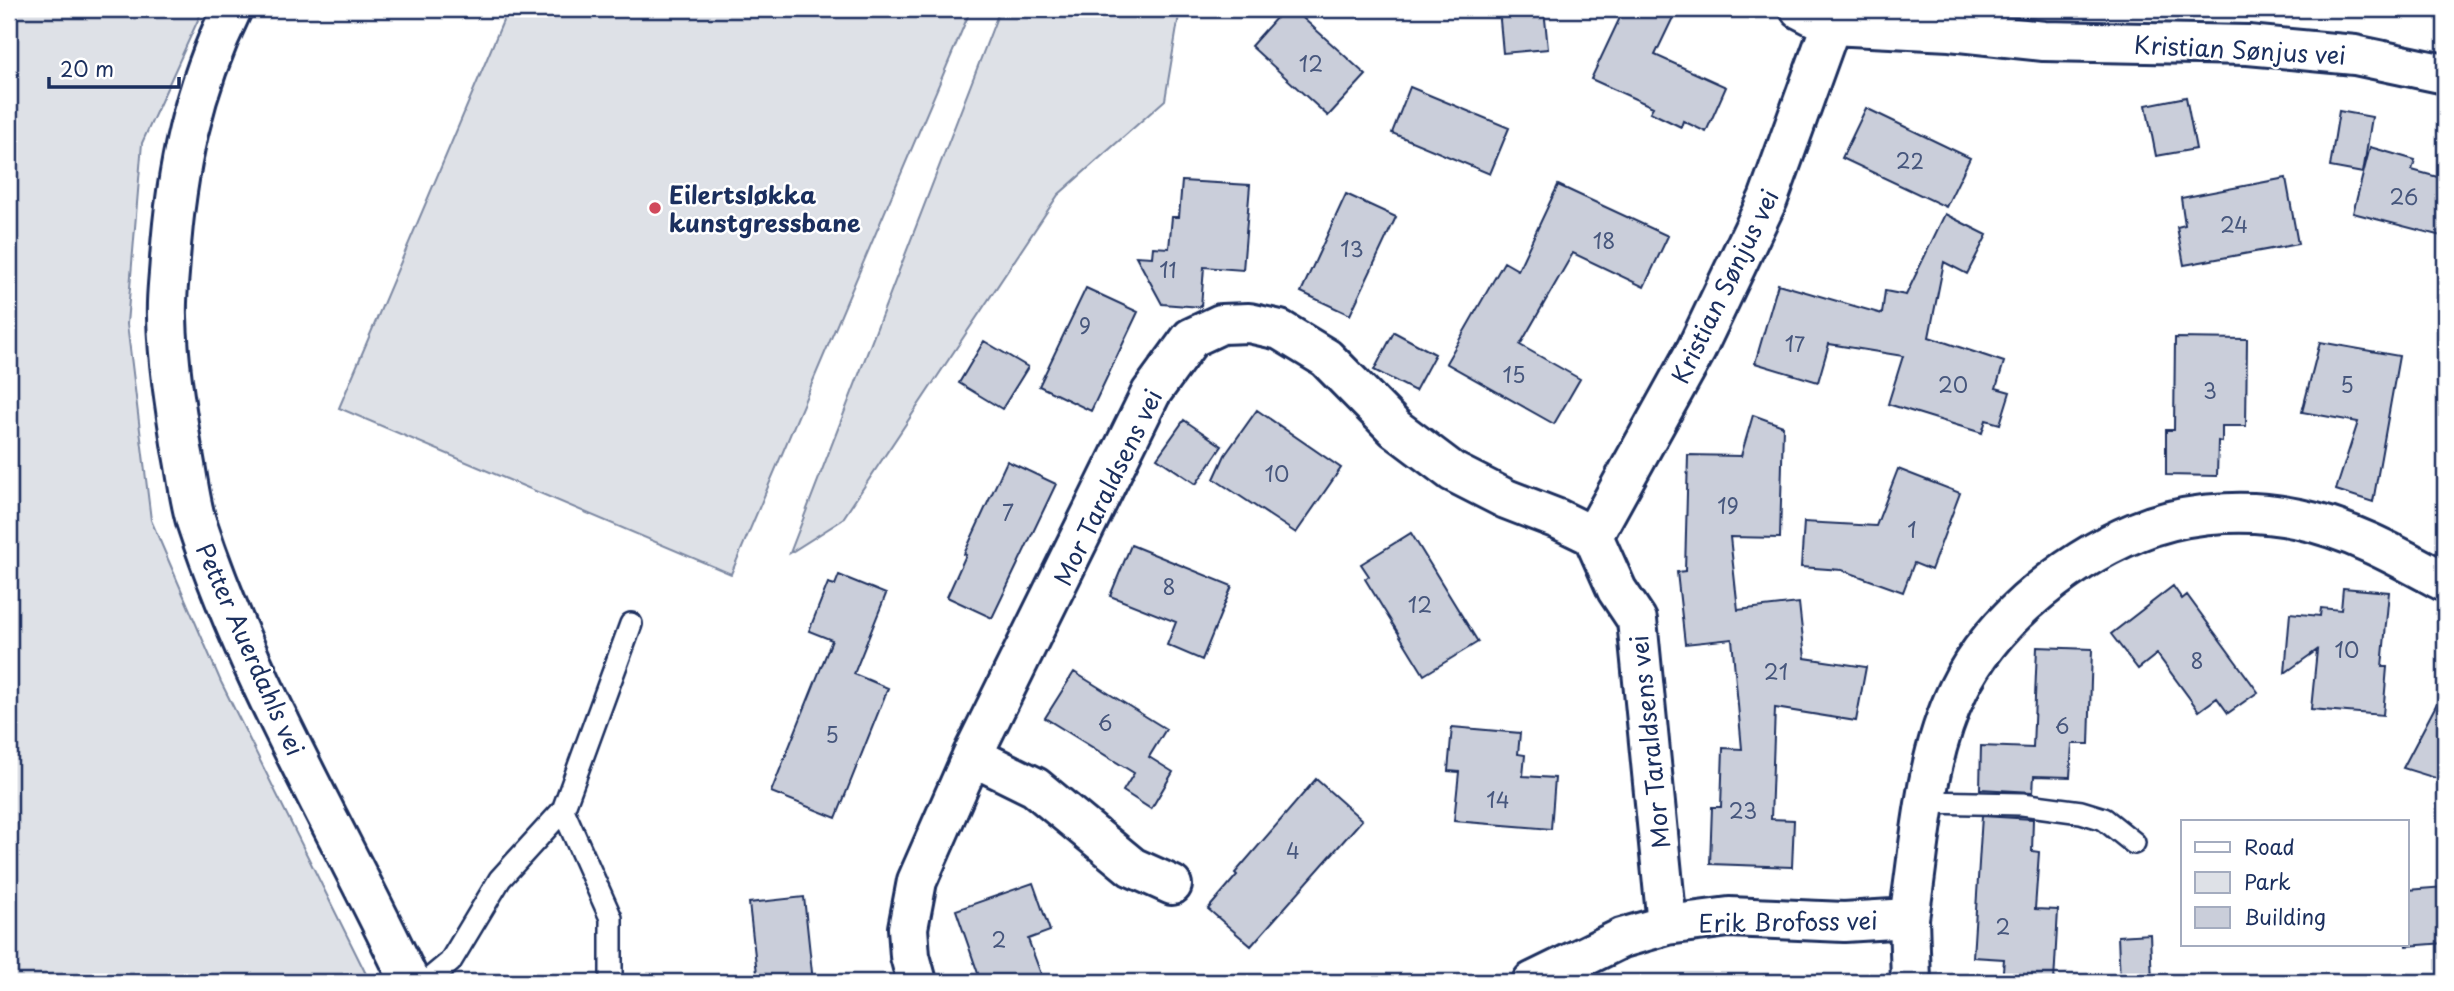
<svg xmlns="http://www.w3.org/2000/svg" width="2454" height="991" font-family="'Playpen Sans',sans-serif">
  <rect width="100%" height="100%" fill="#fff"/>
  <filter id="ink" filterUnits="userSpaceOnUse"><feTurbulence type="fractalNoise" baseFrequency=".0143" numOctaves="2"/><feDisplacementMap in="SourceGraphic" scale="14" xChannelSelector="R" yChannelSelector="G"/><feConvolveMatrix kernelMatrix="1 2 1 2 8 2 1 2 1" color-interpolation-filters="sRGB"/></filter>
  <g filter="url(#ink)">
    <!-- green -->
    <path fill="#dee1e7" stroke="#7c88a2" stroke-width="2" d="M 9,9 L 203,9 L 142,143 L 127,324 L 151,520 L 221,682 L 370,982 L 9,982 Z
      M 508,9 L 971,9 L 731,574 L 339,408 Z
      M 1000,9 L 1180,9 L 1165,100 L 1058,195 L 842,520 L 790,553 Z"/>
    <!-- building -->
    <path fill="#caceda" stroke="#1b2f5e" stroke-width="2" d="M 1284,9 L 1293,9 L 1366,75 L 1328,116 L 1251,46 Z
      M 1499,9 L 1544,9 L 1548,49 L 1503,53 Z
      M 1624,9 L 1677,9 L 1655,55 L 1726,87 L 1706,132 L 1683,121 L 1681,127 L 1650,112 L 1653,107 L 1591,79 Z
      M 1410,87 L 1509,128 L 1490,174 L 1392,133 Z
      M 2186,97 L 2196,149 L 2156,156 L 2146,105 Z
      M 1866,108 L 1970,158 L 1946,207 L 1842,158 Z
      M 2339,111 L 2372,117 L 2363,173 L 2330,167 Z
      M 2370,147 L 2415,160 L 2412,170 L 2445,179 L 2445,237 L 2353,213 Z
      M 2286,178 L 2298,244 L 2184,265 L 2177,227 L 2185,225 L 2181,198 Z
      M 1182,181 L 1250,185 L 1243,270 L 1204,267 L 1201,307 L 1162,304 L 1136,256 L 1152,257 L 1153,247 L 1169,248 L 1172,217 L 1179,217 Z
      M 1558,185 L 1668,236 L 1644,287 L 1573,253 L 1520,345 L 1580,379 L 1554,424 L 1446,363 L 1504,262 L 1518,270 Z
      M 1346,194 L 1396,217 L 1350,315 L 1301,292 Z
      M 1945,214 L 1987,235 L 1967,274 L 1944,262 L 1929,337 L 2004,362 L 1996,388 L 2010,392 L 2000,424 L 1986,420 L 1982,433 L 1888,404 L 1903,356 L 1829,344 L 1818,382 L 1755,363 L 1778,284 L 1882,314 L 1885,291 L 1906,295 Z
      M 1086,288 L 1138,312 L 1091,411 L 1039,386 Z
      M 1394,332 L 1435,354 L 1415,391 L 1374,370 Z
      M 2175,338 L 2247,339 L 2246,426 L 2222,426 L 2222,442 L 2218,441 L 2217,476 L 2166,475 L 2166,430 L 2174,430 Z
      M 984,341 L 1028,367 L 1002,409 L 959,383 Z
      M 2320,342 L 2399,356 L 2373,502 L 2336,490 L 2358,422 L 2302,412 Z
      M 1257,410 L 1341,468 L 1296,533 L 1214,479 L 1225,455 Z
      M 1753,415 L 1783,426 L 1780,538 L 1730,537 L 1738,610 L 1799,603 L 1805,658 L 1866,667 L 1856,721 L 1775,708 L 1771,819 L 1794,820 L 1792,867 L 1710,864 L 1712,807 L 1721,807 L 1723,748 L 1742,749 L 1732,639 L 1685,644 L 1677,572 L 1685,571 L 1688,455 L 1741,456 Z
      M 1184,420 L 1222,446 L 1196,484 L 1157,458 Z
      M 1007,461 L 1056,484 L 992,618 L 947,597 L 966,555 L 964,554 Z
      M 1898,469 L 1960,493 L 1931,570 L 1914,563 L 1903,592 L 1842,570 L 1801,567 L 1804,522 L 1876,526 Z
      M 1411,533 L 1478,642 L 1424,675 L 1365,579 L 1369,576 L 1361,564 Z
      M 1131,545 L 1232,586 L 1202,660 L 1167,645 L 1176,622 L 1110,596 Z
      M 839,575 L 886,594 L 854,674 L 888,688 L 836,818 L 771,792 L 832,640 L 809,631 L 828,583 L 835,585 Z
      M 2173,586 L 2182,599 L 2187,595 L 2258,692 L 2228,713 L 2217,698 L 2199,711 L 2157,654 L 2138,669 L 2111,634 Z
      M 2343,588 L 2389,592 L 2382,667 L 2387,667 L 2383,715 L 2311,709 L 2317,650 L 2285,673 L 2290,613 L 2320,616 L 2321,608 L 2341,610 Z
      M 2037,647 L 2092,649 L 2089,744 L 2072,744 L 2070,777 L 2034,776 L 2033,792 L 1980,789 L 1981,746 L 2033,748 Z
      M 1074,672 L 1166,729 L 1149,757 L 1173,772 L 1151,809 L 1123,791 L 1134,773 L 1045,718 Z
      M 2445,688 L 2445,781 L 2403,768 Z
      M 1452,727 L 1520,733 L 1518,754 L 1525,755 L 1523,776 L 1555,778 L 1551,829 L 1454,821 L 1459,772 L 1448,771 Z
      M 1316,779 L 1362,820 L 1251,946 L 1208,909 L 1237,875 L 1235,873 Z
      M 1982,816 L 2033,819 L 2032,851 L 2039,852 L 2035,909 L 2058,910 L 2054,982 L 2002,982 L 2004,959 L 1973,957 Z
      M 1033,883 L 1050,931 L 1028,939 L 1044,982 L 981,982 L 956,910 Z
      M 2445,887 L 2445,943 L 2407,946 L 2407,890 Z
      M 804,897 L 813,982 L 758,982 L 749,903 Z
      M 2150,934 L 2152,982 L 2120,982 L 2118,936 Z"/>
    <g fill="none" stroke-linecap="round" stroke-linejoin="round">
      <defs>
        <path id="service" d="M 1925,802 L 2022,804 L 2081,812 L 2104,819 L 2134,843
          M 563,810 L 611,918 L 611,982
          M 426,982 L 450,962 L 500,879 L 563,810 L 631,624"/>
        <path id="minor" d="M 1800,9 L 1831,25 L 1950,31 L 2044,41 L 2248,45 L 2355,55 L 2445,74
          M 1593,536 L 1696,350 L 1768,199 L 1831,25
          M 972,756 L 1035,787 L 1132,867 L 1172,885
          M 1909,918 C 1921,842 1924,761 1958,690 C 1993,617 2076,553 2152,526 C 2198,511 2253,509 2299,519 C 2352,530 2399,557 2445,582
          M 917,982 L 910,956 L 908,928 L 917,881 L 972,756 L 1151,393 L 1191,338 L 1221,324 L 1249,323 L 1280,330 L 1326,358 L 1396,429 L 1453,472 L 1506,499 L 1558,519 L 1593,536 L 1617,590 L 1637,620 L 1667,925
          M 1532,982 L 1622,938 L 1667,925 L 1729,917 L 1844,922 L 1909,918 L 1911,982"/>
        <path id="tertiary" d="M 232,9 C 193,89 176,170 170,259 C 169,278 166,298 167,317 C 168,361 175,405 182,449 C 187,472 189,498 196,521 C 249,683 338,829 410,982"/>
      </defs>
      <!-- service casing -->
      <use href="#service" stroke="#1b2f5e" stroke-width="26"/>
      <!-- minor casing -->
      <use href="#minor" stroke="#1b2f5e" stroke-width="44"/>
      <!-- tertiary casing -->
      <use href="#tertiary" stroke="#1b2f5e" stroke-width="44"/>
      <!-- service -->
      <use href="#service" stroke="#fff" stroke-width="21"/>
      <!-- minor -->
      <use href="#minor" stroke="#fff" stroke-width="38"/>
      <!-- tertiary -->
      <use href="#tertiary" stroke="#fff" stroke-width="38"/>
    </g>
  </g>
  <!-- markers -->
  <circle fill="#d1495b" stroke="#fff" stroke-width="2.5" cx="655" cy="208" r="7"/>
  <g text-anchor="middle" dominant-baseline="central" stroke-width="5" stroke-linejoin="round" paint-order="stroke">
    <!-- number labels -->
    <g font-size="21" fill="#47577d">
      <text x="1311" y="63">12</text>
      <text x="1910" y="160">22</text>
      <text x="2404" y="196">26</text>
      <text x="2234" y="224">24</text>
      <text x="1604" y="240">18</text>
      <text x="1352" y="248">13</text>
      <text x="1168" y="269">11</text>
      <text x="1085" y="325">9</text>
      <text x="1795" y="343">17</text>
      <text x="1514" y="374">15</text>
      <text x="1953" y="384">20</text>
      <text x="2347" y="384">5</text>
      <text x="2210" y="390">3</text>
      <text x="1277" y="473">10</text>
      <text x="1728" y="505">19</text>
      <text x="1008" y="512">7</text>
      <text x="1912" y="529">1</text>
      <text x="1169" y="586">8</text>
      <text x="1420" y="604">12</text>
      <text x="2347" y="649">10</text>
      <text x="2197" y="660">8</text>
      <text x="1776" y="671">21</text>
      <text x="1105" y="722">6</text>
      <text x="2062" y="725">6</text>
      <text x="832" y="734">5</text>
      <text x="1498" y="799">14</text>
      <text x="1743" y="810">23</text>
      <text x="1293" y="850">4</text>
      <text x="2003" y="926">2</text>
      <text x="999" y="939">2</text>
    </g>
    <!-- street labels -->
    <g font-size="24" fill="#1b2f5e" stroke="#fff">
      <text transform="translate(2240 49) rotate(3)">Kristian Sønjus vei</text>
      <text transform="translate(1724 286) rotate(-64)">Kristian Sønjus vei</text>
      <text transform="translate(1107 487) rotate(-64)">Mor Taraldsens vei</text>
      <text transform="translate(251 649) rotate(66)">Petter Auerdahls vei</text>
      <text transform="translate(1649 742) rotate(-96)">Mor Taraldsens vei</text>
      <text transform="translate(1788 921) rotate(-1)">Erik Brofoss vei</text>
    </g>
    <!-- poi labels -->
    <g font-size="24" font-weight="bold" fill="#1b2f5e" stroke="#fff" text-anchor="start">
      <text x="669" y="194">Eilertsløkka<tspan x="669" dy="28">kunstgressbane</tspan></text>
    </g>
  </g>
  <!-- margin -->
  <rect width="2454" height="991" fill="none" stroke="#fff" stroke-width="35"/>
  <rect x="18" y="18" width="2419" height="956" fill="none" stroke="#1b2f5e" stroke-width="2.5" filter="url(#ink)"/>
  <!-- legend -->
  <rect x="2181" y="820" width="228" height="126" fill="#ffffff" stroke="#a4acbf" stroke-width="2"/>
  <rect x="2195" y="842" width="35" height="10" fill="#ffffff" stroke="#a4acbf" stroke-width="2"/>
  <text x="2244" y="855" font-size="21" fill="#1b2f5e">Road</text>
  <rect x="2195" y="872" width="35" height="21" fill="#dee1e7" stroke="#a4acbf" stroke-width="2"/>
  <text x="2244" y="890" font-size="21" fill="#1b2f5e">Park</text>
  <rect x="2195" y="907" width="35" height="21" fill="#caceda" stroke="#a4acbf" stroke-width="2"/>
  <text x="2244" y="925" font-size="21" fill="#1b2f5e">Building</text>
  <!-- scale -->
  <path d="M49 77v10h130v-10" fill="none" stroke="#1b2f5e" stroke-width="3.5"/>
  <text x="60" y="77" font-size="21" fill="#1b2f5e" stroke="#ffffff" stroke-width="5" paint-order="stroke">20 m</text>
</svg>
